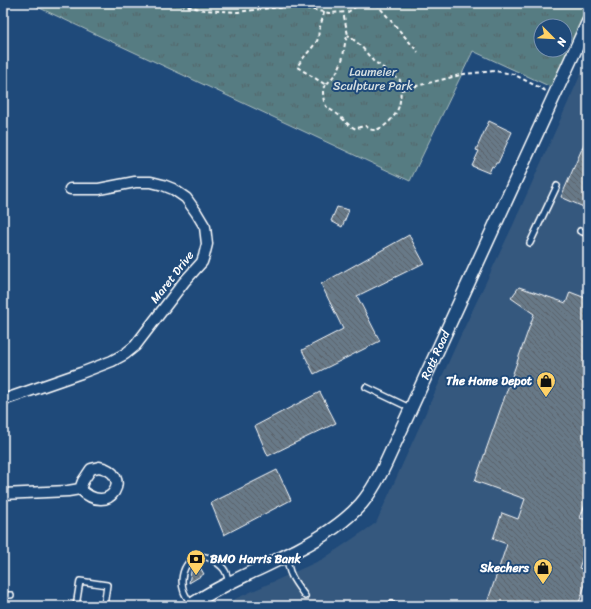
<svg xmlns="http://www.w3.org/2000/svg" width="591" height="609" font-family="Sriracha,sans-serif">
  <defs>
    <pattern id="grass-tufts" width="24" height="20" patternUnits="userSpaceOnUse"><rect width="24" height="20" fill="#577c82"/><path d="M3 7l-1-3M5 7V3M7 7l1-3M15 17l-1-3M17 17v-4M19 17l1-3" fill="none" stroke="#526467"/></pattern>
    <pattern id="building-back-hatch" width="6" height="6" patternUnits="userSpaceOnUse"><rect width="6" height="6" fill="#677987"/><path d="M-1 5l2 2M0 0l6 6M5-1l2 2" fill="none" stroke="#5a626a"/></pattern>
  </defs>
  <rect width="100%" height="100%" fill="#1f4a7a"/>
  <filter id="ink" filterUnits="userSpaceOnUse"><feTurbulence type="fractalNoise" baseFrequency=".025" numOctaves="2"/><feDisplacementMap in="SourceGraphic" scale="8" xChannelSelector="R" yChannelSelector="G"/><feConvolveMatrix kernelMatrix="1 2 1 2 8 2 1 2 1" color-interpolation-filters="sRGB"/></filter>
  <g filter="url(#ink)">
    <!-- built -->
    <path fill="#35587e" d="M 588,58 L 588,606 L 227,606 L 235,599 L 323,559 L 376,523 L 458,341 L 513,225 Z"/>
    <!-- grass -->
    <path fill="url(#grass-tufts)" stroke="#abbec0" fill-rule="evenodd" d="M 29,3 L 588,3 L 588,11 L 553,88 L 473,51 L 410,181 ZM 541,26 L 565,26 L 565,50 L 541,50 Z"/>
    <!-- building -->
    <path fill="url(#building-back-hatch)" stroke="#fff" d="M 489,121 L 512,132 L 498,163 L 496,163 L 494,167 L 492,166 L 489,173 L 472,166 L 479,151 L 476,150 Z
      M 588,135 L 588,209 L 561,197 Z
      M 337,207 L 349,210 L 342,227 L 331,221 Z
      M 409,235 L 424,263 L 357,296 L 380,341 L 314,374 L 302,350 L 343,329 L 321,284 Z
      M 519,287 L 566,303 L 570,292 L 588,299 L 588,502 L 586,502 L 580,518 L 588,520 L 588,542 L 579,568 L 588,571 L 588,576 L 578,606 L 486,606 L 507,544 L 493,539 L 502,513 L 518,519 L 525,499 L 475,481 L 534,314 L 511,298 Z
      M 320,392 L 336,423 L 268,456 L 255,426 Z
      M 277,470 L 291,500 L 224,535 L 211,503 Z
      M 192,566 L 201,569 L 204,574 L 189,583 Z"/>
    <g fill="none" stroke-linecap="round" stroke-linejoin="round">
      <defs>
        <path id="service" d="M 580,231 L 588,234
          M 530,243 L 557,186
          M 366,387 L 410,408
          M 287,556 C 288,574 294,581 305,596
          M 3,595 L 11,595
          M 391,604 L 397,606
          M 192,605 C 189,601 186,597 184,592 C 176,570 194,545 216,562 C 220,565 223,567 225,571 C 227,574 228,579 229,583
          M 76,606 L 80,581 L 107,585 L 104,606
          M 324,606 L 325,605"/>
        <path id="minor" d="M 3,400 L 81,373 L 112,361 L 125,354 L 135,346 L 184,282 L 202,262 L 204,256 L 207,244 L 205,227 L 196,212 L 186,198 L 173,189 L 163,185 L 151,182 L 135,182 L 99,189 L 70,189
          M 99,467 C 134,473 111,519 80,489 L 83,481 L 91,469 Z
          M 3,494 L 68,491 L 80,489"/>
        <g id="tertiary">
          <path id="s1" d="M 190,606 C 209,592 231,582 252,572 C 268,565 283,557 299,549 C 322,537 343,524 361,504 C 373,490 382,472 390,454 L 588,22"/>
        </g>
      </defs>
      <!-- service casing -->
      <use href="#service" stroke="#fff" stroke-width="8"/>
      <!-- minor casing -->
      <use href="#minor" stroke="#fff" stroke-width="13"/>
      <!-- tertiary casing -->
      <use href="#tertiary" stroke="#fff" stroke-width="15"/>
      <!-- path -->
      <path stroke="#fff" stroke-width="2" stroke-dasharray="4 3" stroke-linecap="butt" d="M 174,3 L 204,10 L 238,12 L 270,8 L 298,7 L 329,13 L 348,12 L 361,3
        M 377,3 L 380,8 L 418,52
        M 324,12 C 323,19 320,25 319,31 C 318,35 319,37 317,41 C 311,50 303,57 297,67 L 326,85 C 332,78 338,72 341,63 C 345,54 343,44 348,35 L 343,12
        M 326,85 L 323,88 C 323,94 323,99 325,104 C 327,109 330,109 334,112 C 343,117 345,124 356,129 L 360,127 L 366,126 C 368,128 370,130 374,130 C 385,129 396,116 399,106 C 401,98 401,89 400,80 L 398,79 L 378,64 L 374,62 L 361,46 L 348,35
        M 401,90 L 464,74 L 495,71 L 513,74 L 546,91"/>
      <!-- service -->
      <use href="#service" stroke="#1f4a7a" stroke-width="5"/>
      <!-- minor -->
      <use href="#minor" stroke="#1f4a7a" stroke-width="10"/>
      <!-- tertiary -->
      <use href="#tertiary" stroke="#1f4a7a" stroke-width="12"/>
    </g>
  </g>
  <!-- icons -->
  <defs>
    <symbol id="shop-pin" viewBox="-11 -11 22 30"><path d="M0 17L-7.5 6A9.5 9.5 0 1 1 7.5 6Z" fill="#ffd166" stroke="#1f4a7a"/><path d="M-5-2.5h2.3a2.7 3.5 0 0 1 5.4 0H5L5.5 6h-11ZM-1.5-2.5h3a1.5 2.3 0 0 0-3 0Z" fill="#111"/></symbol>
    <symbol id="bank-pin" viewBox="-11 -11 22 30"><path d="M0 17L-7.5 6A9.5 9.5 0 1 1 7.5 6Z" fill="#ffd166" stroke="#1f4a7a"/><path d="M-6-4H6V4H-6ZM0-2.3a2.3 2.3 0 1 0 0 4.6a2.3 2.3 0 1 0 0-4.6Z" fill="#111"/></symbol>
  </defs>
  <g fill-rule="evenodd">
    <use href="#shop-pin" x="535" y="370" width="22" height="30"/>
    <use href="#bank-pin" x="185" y="548" width="22" height="30"/>
    <use href="#shop-pin" x="532" y="557" width="22" height="30"/>
  </g>
  <g text-anchor="middle" dominant-baseline="central" stroke-width="4" stroke-linejoin="round" paint-order="stroke">
    <!-- park labels -->
    <g font-size="12" fill="#d5dee0" stroke="#1f4a7a">
      <text x="373" y="72">Laumeier<tspan x="373" dy="14">Sculpture Park</tspan></text>
    </g>
    <!-- street labels -->
    <g font-size="12" fill="#fff" stroke="#1f4a7a">
      <text transform="translate(172 277) rotate(-52)">Maret Drive</text>
      <text stroke="none"><textPath href="#s1" startOffset="367">Rott Road</textPath></text>
    </g>
    <!-- poi labels -->
    <g font-size="12" font-weight="bold" fill="#fff" stroke="#1f4a7a" text-anchor="end">
      <text x="532" y="381">The Home Depot</text>
      <text x="210" y="559" text-anchor="start">BMO Harris Bank</text>
      <text x="529" y="568">Skechers</text>
    </g>
  </g>
  <!-- margin -->
  <rect width="591" height="609" fill="none" stroke="#1f4a7a" stroke-width="16"/>
  <rect x="8" y="8" width="575" height="593" fill="none" stroke="#fff" stroke-width="1.5" filter="url(#ink)"/>
  <!-- north arrow -->
  <g transform="translate(553 38) rotate(114)"><circle r="19" fill="#1f4a7a" stroke="#7992af"/>
  <path d="M0-3L7 15L0 10L-7 15Z" fill="#ffd166"/>
  <text y="-6" font-size="11" font-weight="bold" text-anchor="middle" fill="#ffffff">N</text>
  </g>
</svg>
